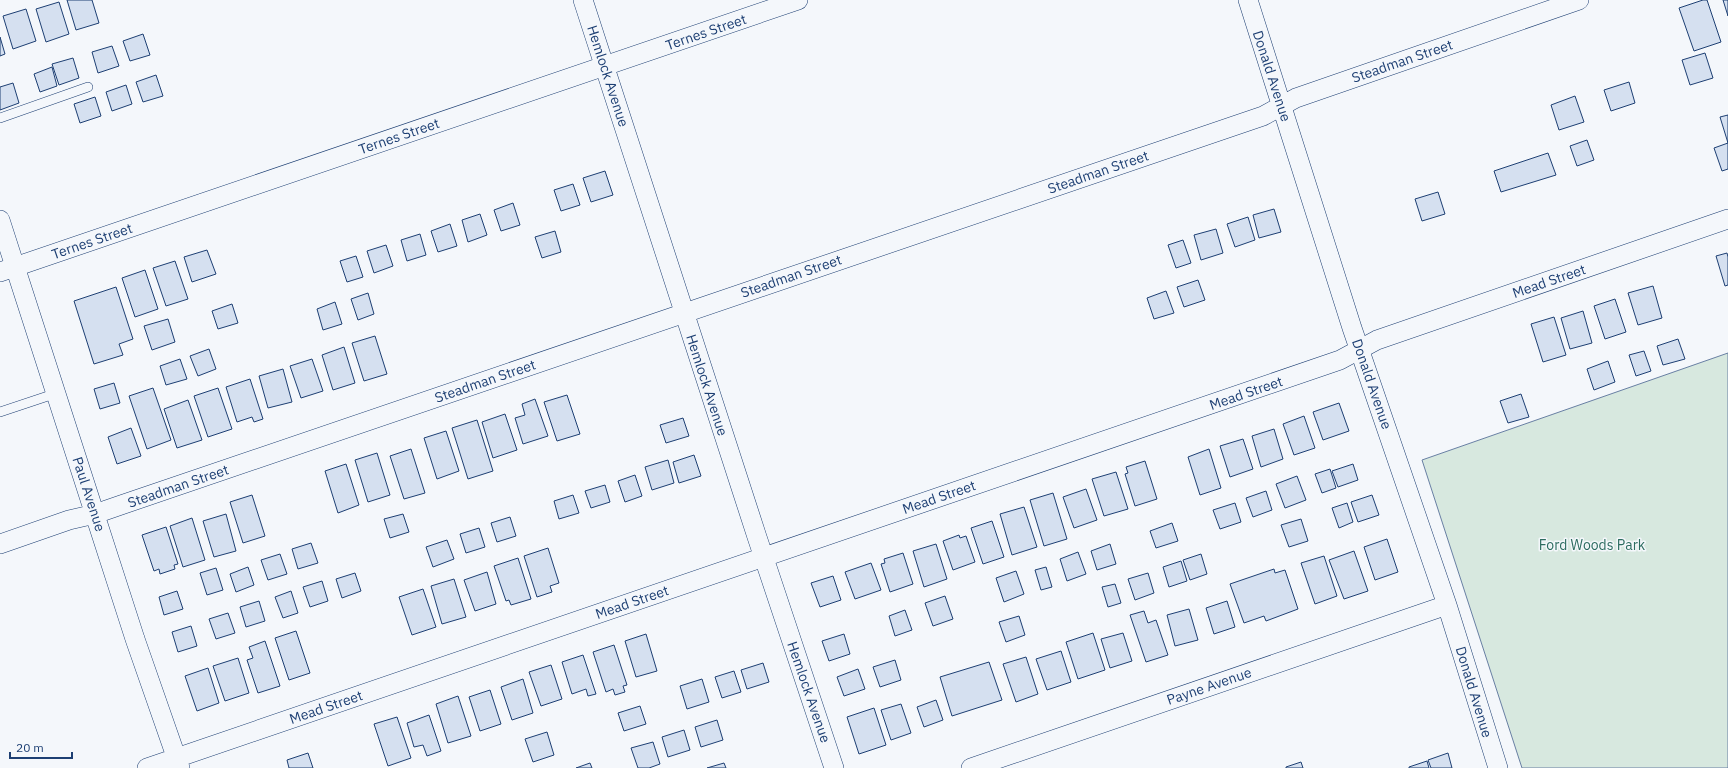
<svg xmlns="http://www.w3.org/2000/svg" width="1728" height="768" font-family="'IBM Plex Sans',sans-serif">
  <rect width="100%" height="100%" fill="#f4f7fb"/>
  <!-- green -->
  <path fill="#d7e8df" stroke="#687fa3" d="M 1728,353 L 1728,768 L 1522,768 L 1422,460 Z"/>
  <!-- building -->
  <path fill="#d5e0f0" stroke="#1d3f73" d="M 67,0 L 92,0 L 99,23 L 76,30 Z
    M 1703,0 L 1707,0 L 1721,42 L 1694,51 L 1679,8 Z
    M 1723,0 L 1728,0 L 1728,16 Z
    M 59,2 L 69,34 L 46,42 L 36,9 Z
    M 26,9 L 36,41 L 13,49 L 3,16 Z
    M 143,34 L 150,55 L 130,61 L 123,41 Z
    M 0,37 L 5,54 L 0,56 Z
    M 112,46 L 119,66 L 98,73 L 92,52 Z
    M 1705,53 L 1713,78 L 1690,85 L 1682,60 Z
    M 73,58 L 79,78 L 59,85 L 52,64 Z
    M 52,67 L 57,86 L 40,92 L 34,74 Z
    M 156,75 L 163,96 L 143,102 L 136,82 Z
    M 1629,82 L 1635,103 L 1611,111 L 1604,90 Z
    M 13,83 L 19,103 L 0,110 L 0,87 Z
    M 126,85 L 132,104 L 112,111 L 106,92 Z
    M 1575,96 L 1584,122 L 1559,130 L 1551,105 Z
    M 95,97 L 101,116 L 80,123 L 74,104 Z
    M 1728,115 L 1728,143 L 1720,117 Z
    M 1587,140 L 1594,160 L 1577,166 L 1570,146 Z
    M 1728,143 L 1728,169 L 1722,171 L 1714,148 Z
    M 1548,153 L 1556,175 L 1501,192 L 1494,171 Z
    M 605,171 L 613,195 L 591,202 L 583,178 Z
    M 573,184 L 580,205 L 561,211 L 554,190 Z
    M 1438,192 L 1445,214 L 1422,221 L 1415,199 Z
    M 513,203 L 520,225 L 501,231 L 494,210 Z
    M 1274,209 L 1281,232 L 1259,238 L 1253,215 Z
    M 480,214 L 487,235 L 468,242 L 462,220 Z
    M 1248,217 L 1255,240 L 1235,247 L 1227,224 Z
    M 450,224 L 457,246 L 438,252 L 431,231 Z
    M 1216,229 L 1223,253 L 1201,260 L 1194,235 Z
    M 555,231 L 561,252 L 542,258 L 535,237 Z
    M 420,234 L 426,255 L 407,261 L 401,240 Z
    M 1183,240 L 1191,263 L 1176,268 L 1168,245 Z
    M 386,245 L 393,266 L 374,273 L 367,251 Z
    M 207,250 L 216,274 L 192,282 L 184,257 Z
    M 1727,253 L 1728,257 L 1728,285 L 1725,286 L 1716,256 Z
    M 356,256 L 363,277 L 347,282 L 340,261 Z
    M 175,261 L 188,299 L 166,306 L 153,268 Z
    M 145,270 L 158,309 L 135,317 L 122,278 Z
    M 1198,280 L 1205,300 L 1184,307 L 1177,287 Z
    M 1653,286 L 1662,318 L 1638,325 L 1628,293 Z
    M 116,287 L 133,339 L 119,344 L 123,355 L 94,364 L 74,301 Z
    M 1166,291 L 1174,313 L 1154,319 L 1147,298 Z
    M 368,293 L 374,314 L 358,320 L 351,299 Z
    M 1615,299 L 1626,332 L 1605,339 L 1594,306 Z
    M 335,302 L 342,324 L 323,330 L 317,309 Z
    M 232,304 L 238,323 L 218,329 L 212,311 Z
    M 1583,311 L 1592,343 L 1570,349 L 1561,318 Z
    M 1554,317 L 1566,355 L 1543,362 L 1531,324 Z
    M 168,319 L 175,342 L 152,350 L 144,326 Z
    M 375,336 L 387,374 L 364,381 L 352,343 Z
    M 1678,339 L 1685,359 L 1663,365 L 1657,346 Z
    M 344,347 L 355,383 L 333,390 L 322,355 Z
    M 209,349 L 216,369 L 198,376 L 190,356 Z
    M 1644,351 L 1651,371 L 1636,376 L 1629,355 Z
    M 180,359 L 187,379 L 166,385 L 160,366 Z
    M 312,359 L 323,391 L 301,398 L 290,366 Z
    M 1608,361 L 1615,382 L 1594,390 L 1587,369 Z
    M 283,369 L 292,402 L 268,408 L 259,376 Z
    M 250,379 L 263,419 L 254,422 L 252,417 L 237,422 L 226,387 Z
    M 114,383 L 120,403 L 100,409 L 94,389 Z
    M 153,388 L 171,440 L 147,449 L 129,396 Z
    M 218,388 L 232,429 L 208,437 L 194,396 Z
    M 1521,394 L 1529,417 L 1508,423 L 1500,401 Z
    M 567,395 L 580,434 L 557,441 L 544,402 Z
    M 535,399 L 548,436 L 523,444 L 515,418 L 525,415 L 522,404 Z
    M 188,400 L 202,440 L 177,448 L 164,409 Z
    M 1339,403 L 1349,431 L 1323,440 L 1313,412 Z
    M 505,414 L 517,450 L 493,458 L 482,422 Z
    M 1304,416 L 1315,448 L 1294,455 L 1283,424 Z
    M 683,418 L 689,436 L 666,443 L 660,425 Z
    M 477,420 L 493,471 L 468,479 L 452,428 Z
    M 131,428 L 141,456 L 117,464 L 108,437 Z
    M 1274,429 L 1283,459 L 1261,467 L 1252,436 Z
    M 446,431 L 459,471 L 437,479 L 424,438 Z
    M 1243,439 L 1253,469 L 1230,477 L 1220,446 Z
    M 411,449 L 425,493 L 404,499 L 390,456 Z
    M 1209,449 L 1221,488 L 1200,495 L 1188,457 Z
    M 377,453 L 390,495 L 368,502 L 355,460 Z
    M 694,455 L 701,476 L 679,483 L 673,462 Z
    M 668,460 L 674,483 L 652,490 L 645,467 Z
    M 1145,461 L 1157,499 L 1135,506 L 1125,474 L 1128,473 L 1126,467 Z
    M 346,464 L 359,505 L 338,513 L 325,471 Z
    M 1353,464 L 1358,480 L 1338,487 L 1332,471 Z
    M 1330,469 L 1336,488 L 1322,493 L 1315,474 Z
    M 1116,472 L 1128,509 L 1104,516 L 1092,479 Z
    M 635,475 L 642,496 L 625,502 L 618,481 Z
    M 1297,476 L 1306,500 L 1285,508 L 1276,484 Z
    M 605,485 L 610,502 L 591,508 L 585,491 Z
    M 1086,489 L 1097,520 L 1074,528 L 1063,497 Z
    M 1266,491 L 1272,510 L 1253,517 L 1246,498 Z
    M 1053,493 L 1067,539 L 1044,546 L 1030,500 Z
    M 252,495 L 265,536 L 243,543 L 230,502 Z
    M 573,495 L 579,513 L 559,519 L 554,501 Z
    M 1372,495 L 1379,515 L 1358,522 L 1351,502 Z
    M 1235,503 L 1241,522 L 1220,529 L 1213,510 Z
    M 1347,503 L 1353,522 L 1339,528 L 1332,508 Z
    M 1024,507 L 1037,547 L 1012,555 L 1000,514 Z
    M 226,514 L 236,551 L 214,557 L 203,521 Z
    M 403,514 L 409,532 L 390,538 L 384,519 Z
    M 510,517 L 516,536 L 497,542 L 491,523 Z
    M 192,518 L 205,560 L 183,567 L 170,526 Z
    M 1301,519 L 1308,541 L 1289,547 L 1281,525 Z
    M 992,521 L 1004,557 L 983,564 L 971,528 Z
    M 1172,523 L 1178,541 L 1156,548 L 1150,531 Z
    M 166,527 L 178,564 L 174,565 L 175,569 L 160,574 L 159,569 L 154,571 L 142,535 Z
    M 479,528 L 485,547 L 466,553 L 460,534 Z
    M 959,535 L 960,538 L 966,536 L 975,562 L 953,570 L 943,541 Z
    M 1387,539 L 1398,572 L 1375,580 L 1364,547 Z
    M 447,540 L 454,559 L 433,567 L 426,547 Z
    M 311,543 L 318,563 L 298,569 L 292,549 Z
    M 936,544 L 947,579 L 924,587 L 913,551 Z
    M 1110,544 L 1116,564 L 1097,570 L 1091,551 Z
    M 548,548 L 559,583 L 550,586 L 552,592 L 537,597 L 524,556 Z
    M 1354,551 L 1368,591 L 1344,599 L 1329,560 Z
    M 1078,552 L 1086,574 L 1067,581 L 1060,559 Z
    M 903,553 L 913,584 L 890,592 L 881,564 L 885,563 L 884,559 Z
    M 280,554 L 287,574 L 268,580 L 261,560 Z
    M 1201,554 L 1207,574 L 1190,580 L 1183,560 Z
    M 1324,556 L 1337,596 L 1315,604 L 1301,563 Z
    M 518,558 L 531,599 L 511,605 L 509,600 L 506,601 L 494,566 Z
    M 1181,561 L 1187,581 L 1169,587 L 1163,567 Z
    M 871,563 L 881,590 L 855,599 L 845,572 Z
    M 248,567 L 254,585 L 236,592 L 230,574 Z
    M 1046,567 L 1052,587 L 1041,590 L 1035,570 Z
    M 216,568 L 223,590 L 207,595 L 200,573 Z
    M 1274,569 L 1275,573 L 1285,570 L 1298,609 L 1266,621 L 1264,616 L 1244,623 L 1230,584 Z
    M 1016,571 L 1024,594 L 1004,602 L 996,578 Z
    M 487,572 L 496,604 L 475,611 L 464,580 Z
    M 355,573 L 361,591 L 342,598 L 336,579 Z
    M 1148,573 L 1154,593 L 1135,600 L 1128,579 Z
    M 833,576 L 841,600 L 820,607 L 811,583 Z
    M 454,579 L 466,617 L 442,624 L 431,586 Z
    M 322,581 L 328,601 L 310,607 L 303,587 Z
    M 1115,584 L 1121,603 L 1108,607 L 1102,587 Z
    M 423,589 L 436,627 L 412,635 L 399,597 Z
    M 177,591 L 183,609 L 164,615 L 159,597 Z
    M 291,591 L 298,613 L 283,618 L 275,597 Z
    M 945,596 L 953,619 L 933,626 L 925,603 Z
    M 259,601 L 265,621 L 246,627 L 240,607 Z
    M 1227,601 L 1235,627 L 1214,634 L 1206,608 Z
    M 1189,609 L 1198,640 L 1175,646 L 1167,615 Z
    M 905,610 L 912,630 L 895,636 L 889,616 Z
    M 1144,611 L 1148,623 L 1156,620 L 1168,655 L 1146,662 L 1130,615 Z
    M 228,613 L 235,633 L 216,639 L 209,619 Z
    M 1019,616 L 1025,635 L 1006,642 L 999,622 Z
    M 191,626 L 197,646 L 178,652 L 172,632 Z
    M 296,631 L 310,673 L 289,680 L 275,638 Z
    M 1093,633 L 1105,670 L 1078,679 L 1066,642 Z
    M 1123,633 L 1132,661 L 1110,668 L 1101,639 Z
    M 646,634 L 657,671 L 636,677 L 625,641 Z
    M 844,634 L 850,654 L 829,661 L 822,641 Z
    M 265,641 L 280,686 L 258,693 L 247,660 L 253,658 L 249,647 Z
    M 614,645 L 627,685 L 623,686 L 625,692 L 615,695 L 613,689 L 606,692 L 593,652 Z
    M 1061,651 L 1071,682 L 1047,690 L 1036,659 Z
    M 583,655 L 596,694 L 588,696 L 586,689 L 572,694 L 562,662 Z
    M 1026,657 L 1038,694 L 1016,702 L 1003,664 Z
    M 238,658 L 249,693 L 225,701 L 213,666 Z
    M 895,660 L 901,680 L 880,687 L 873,667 Z
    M 989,662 L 1002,700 L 952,716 L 940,677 Z
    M 763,663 L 769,682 L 747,689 L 741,670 Z
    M 551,665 L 562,699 L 541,706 L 529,672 Z
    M 208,668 L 219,703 L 197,711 L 185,676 Z
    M 858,669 L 865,689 L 844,696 L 837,677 Z
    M 734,671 L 741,692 L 722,698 L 715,677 Z
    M 523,679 L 533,713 L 512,720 L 501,687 Z
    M 702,679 L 709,702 L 687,709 L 680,686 Z
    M 490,690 L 501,724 L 480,731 L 469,697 Z
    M 458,696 L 471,736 L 448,743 L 436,704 Z
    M 936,700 L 943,720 L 924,727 L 917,707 Z
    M 901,704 L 911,733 L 891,740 L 881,710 Z
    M 640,706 L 646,724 L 624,731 L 618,713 Z
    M 874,708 L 886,745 L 859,754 L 847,717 Z
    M 429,715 L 441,751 L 427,756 L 423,745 L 414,747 L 407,723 Z
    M 397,717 L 411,758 L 388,766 L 374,724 Z
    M 717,720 L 723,740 L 701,747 L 695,727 Z
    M 684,730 L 690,750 L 668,757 L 662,737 Z
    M 547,732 L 554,755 L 533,762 L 525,739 Z
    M 653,742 L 660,764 L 649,768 L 638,768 L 631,748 Z
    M 308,753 L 313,768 L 289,768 L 287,760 Z
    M 1448,753 L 1452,768 L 1431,768 L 1428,760 Z
    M 1427,761 L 1429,768 L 1409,768 L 1409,767 Z
    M 1301,762 L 1303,768 L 1286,768 L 1286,767 Z
    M 590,763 L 592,768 L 576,768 Z
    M 724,763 L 726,768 L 707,768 Z"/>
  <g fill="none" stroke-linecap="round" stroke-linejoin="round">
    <defs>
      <path id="service" d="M 0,118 L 88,87
        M 0,412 L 57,393"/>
      <path id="minor" d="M 583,0 L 757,537 L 834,768
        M 1248,0 L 1352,328 L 1447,605 L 1498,768
        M 0,220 L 135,639 L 180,768
        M 0,272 L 798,0
        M 0,544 L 69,520 L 95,514 L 121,505 L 1263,116 L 1296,98 L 1579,0
        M 147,768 L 1340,360 L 1377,340 L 1728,219
        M 971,768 L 1447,605"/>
    </defs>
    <!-- service casing -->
    <use href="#service" stroke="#1d3f73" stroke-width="10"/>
    <!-- minor casing -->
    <use href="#minor" stroke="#1d3f73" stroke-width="20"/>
    <!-- service -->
    <use href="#service" stroke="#f4f7fb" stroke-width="9"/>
    <!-- minor -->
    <use href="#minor" stroke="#f4f7fb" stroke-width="19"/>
  </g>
  <g text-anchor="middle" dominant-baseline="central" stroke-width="3" stroke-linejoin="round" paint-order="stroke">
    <!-- street labels -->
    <g font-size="14" fill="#1d3f73" stroke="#f4f7fb">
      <text transform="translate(706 32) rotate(-19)">Ternes Street</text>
      <text transform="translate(1402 61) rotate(-19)">Steadman Street</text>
      <text transform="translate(608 76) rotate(72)">Hemlock Avenue</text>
      <text transform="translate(1272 76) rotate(72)">Donald Avenue</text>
      <text transform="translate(399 136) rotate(-19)">Ternes Street</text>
      <text transform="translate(1098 172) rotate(-19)">Steadman Street</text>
      <text transform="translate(92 241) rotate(-19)">Ternes Street</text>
      <text transform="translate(791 276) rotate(-19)">Steadman Street</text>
      <text transform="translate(1549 281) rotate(-19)">Mead Street</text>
      <text transform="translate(485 381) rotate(-19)">Steadman Street</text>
      <text transform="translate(1372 384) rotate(71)">Donald Avenue</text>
      <text transform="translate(707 385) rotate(72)">Hemlock Avenue</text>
      <text transform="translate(1246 393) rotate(-19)">Mead Street</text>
      <text transform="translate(178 486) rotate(-19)">Steadman Street</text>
      <text transform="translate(89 494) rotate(72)">Paul Avenue</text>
      <text transform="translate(939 497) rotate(-19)">Mead Street</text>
      <text transform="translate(632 602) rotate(-19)">Mead Street</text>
      <text transform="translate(1209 686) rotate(-19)">Payne Avenue</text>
      <text transform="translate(809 692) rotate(71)">Hemlock Avenue</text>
      <text transform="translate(1474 692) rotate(73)">Donald Avenue</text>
      <text transform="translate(326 707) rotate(-19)">Mead Street</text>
    </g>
    <!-- park labels -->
    <g font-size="14" fill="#2c6c60" stroke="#f4f7fb">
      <text x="1592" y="545">Ford Woods Park</text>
    </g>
  </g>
  <!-- scale -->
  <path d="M10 752v6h62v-6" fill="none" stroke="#1d3f73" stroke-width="2"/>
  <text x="16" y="752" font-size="12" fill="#1d3f73" stroke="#f4f7fb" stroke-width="3" paint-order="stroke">20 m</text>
</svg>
